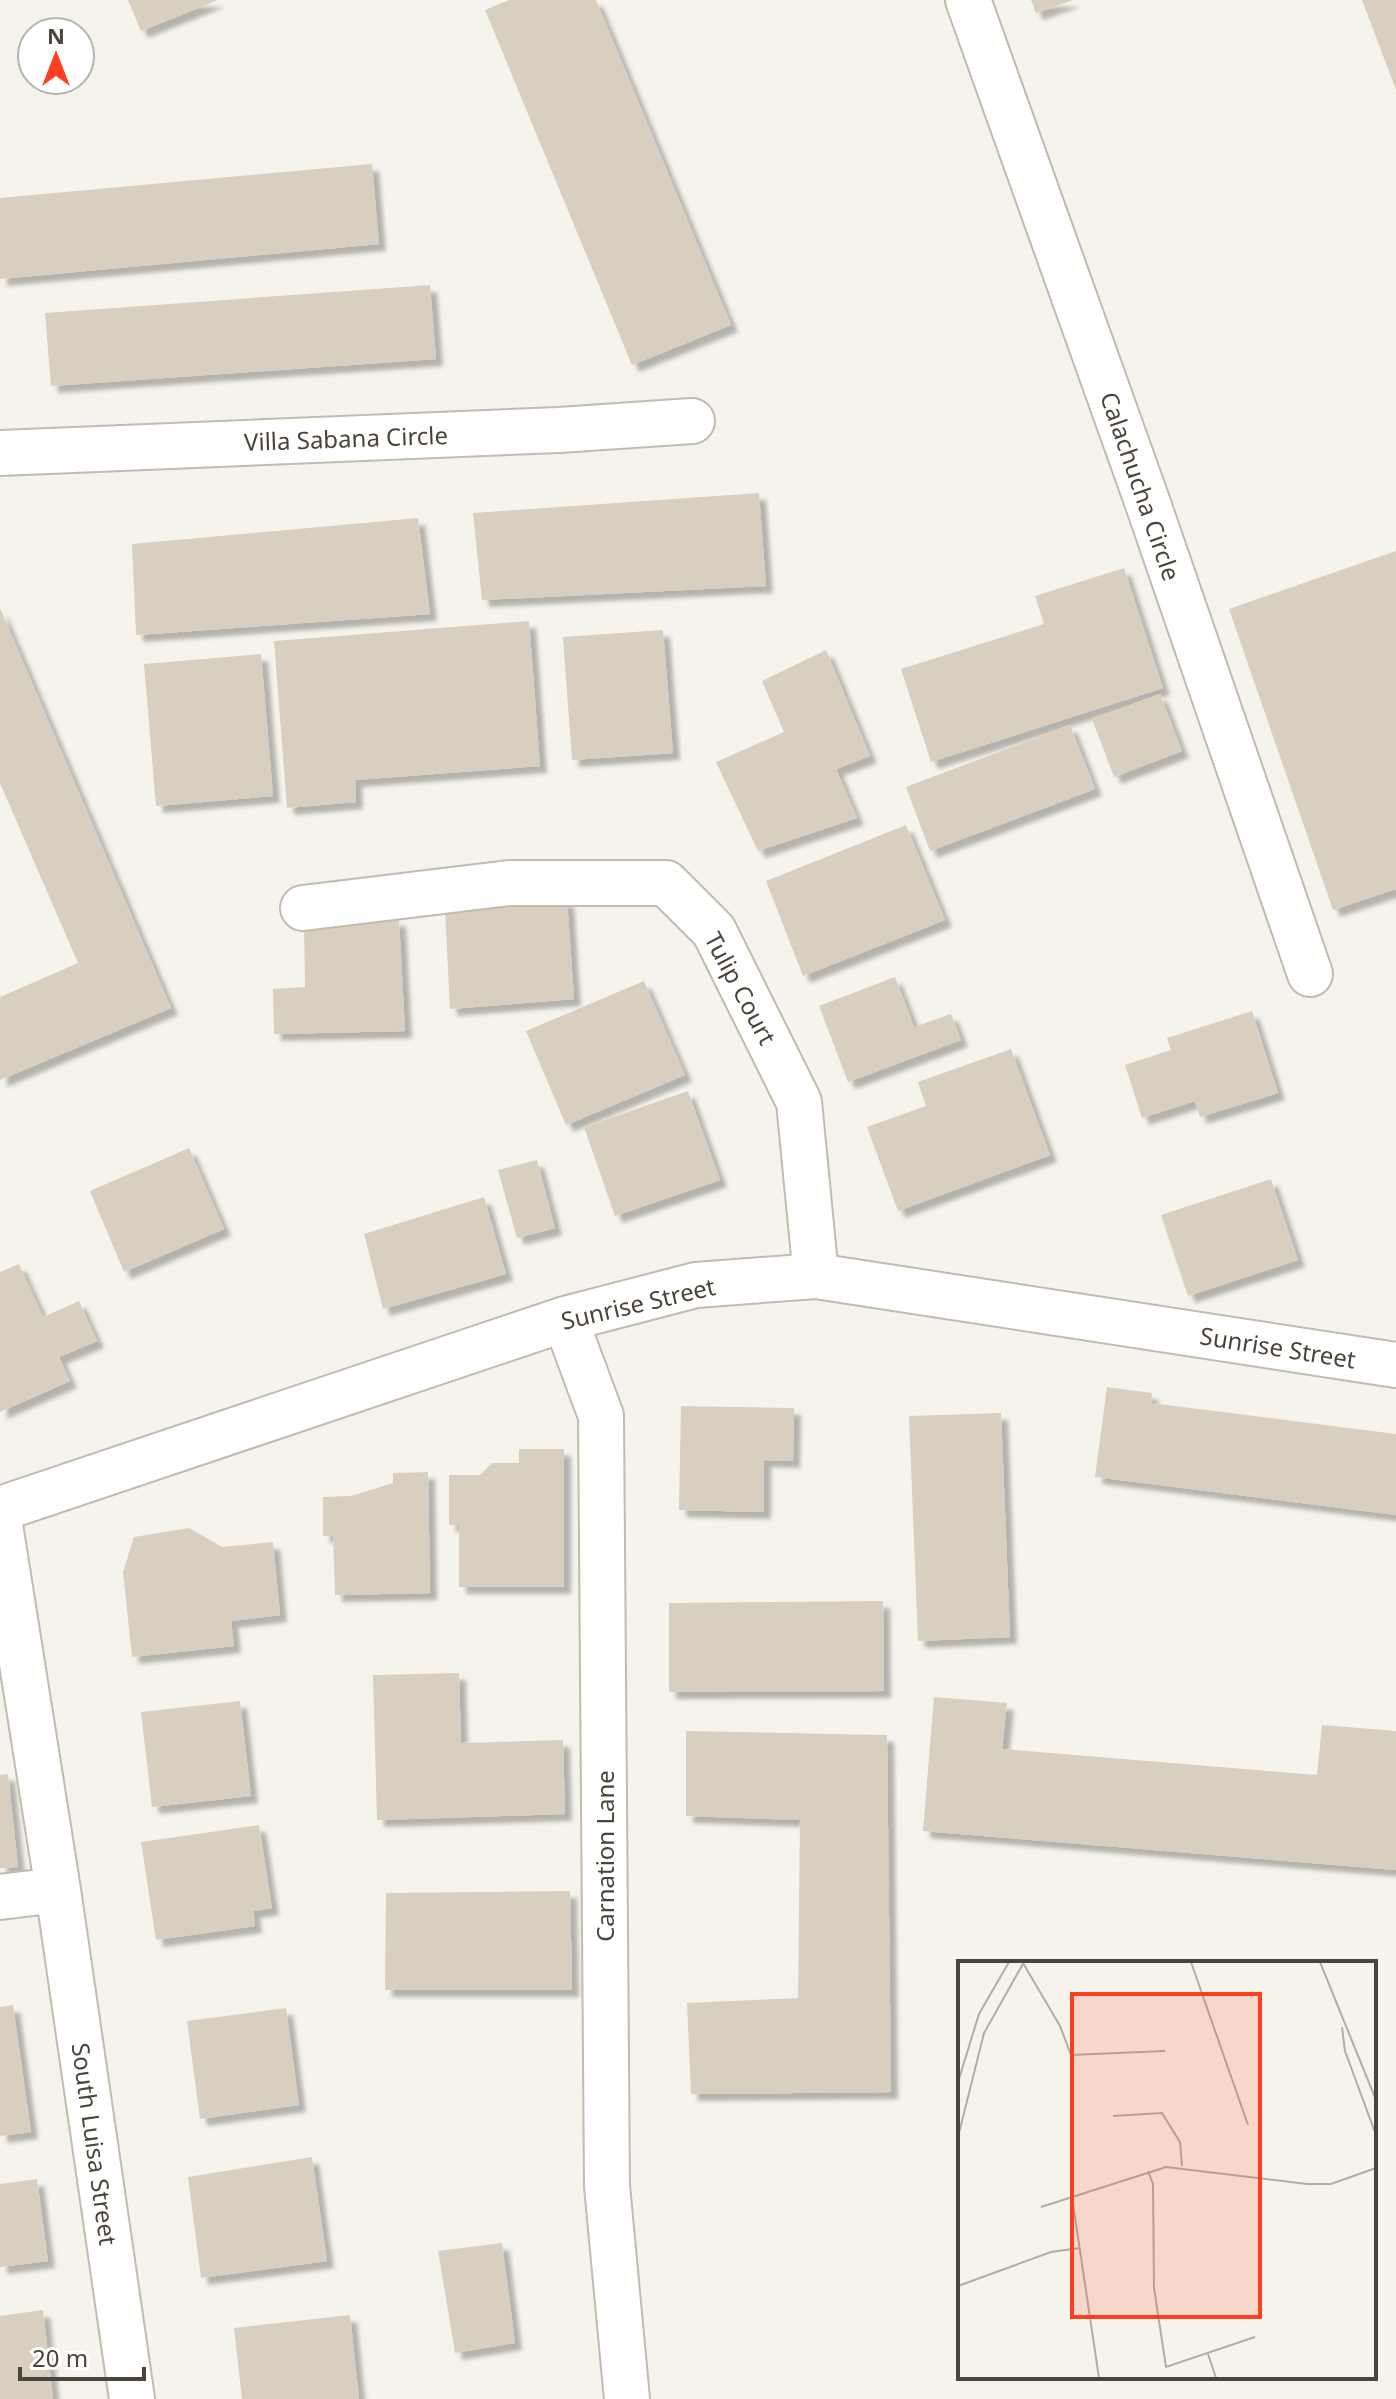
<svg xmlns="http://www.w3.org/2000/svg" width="1396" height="2399" font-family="'Noto Sans',sans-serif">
  <defs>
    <filter id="shadow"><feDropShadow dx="7" dy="7" stdDeviation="2" flood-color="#0004"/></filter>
  </defs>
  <rect width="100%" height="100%" fill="#f6f3ec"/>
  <!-- building -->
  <path fill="#d8cfc1" filter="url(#shadow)" d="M 128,0 L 218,0 L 141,31 Z
    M 509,0 L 596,0 L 731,325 L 632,365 L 485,10 Z
    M 1031,0 L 1073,0 L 1036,13 Z
    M 1362,0 L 1396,0 L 1396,90 Z
    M 372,164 L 379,244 L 0,279 L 0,198 Z
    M 430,285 L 436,359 L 51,386 L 45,313 Z
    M 759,493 L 766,586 L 482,600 L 473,513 Z
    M 418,518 L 430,614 L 136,635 L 132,544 Z
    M 1396,551 L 1396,889 L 1333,910 L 1229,609 Z
    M 1124,568 L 1163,688 L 931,762 L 901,669 L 1044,624 L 1035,596 Z
    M 0,608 L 171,1008 L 0,1080 L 0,997 L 78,963 L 0,783 Z
    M 529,621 L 540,766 L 355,780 L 356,802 L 287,808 L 274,641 Z
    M 663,630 L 673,753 L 572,760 L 563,637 Z
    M 826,650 L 870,756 L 836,769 L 857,818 L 758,851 L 716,762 L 784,732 L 762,681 Z
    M 261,654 L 273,796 L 156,806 L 144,664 Z
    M 1160,694 L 1182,751 L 1114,777 L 1092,719 Z
    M 1070,725 L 1095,789 L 930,851 L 906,787 Z
    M 906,825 L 945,920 L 803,976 L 766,881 Z
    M 567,899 L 574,999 L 450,1009 L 445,910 Z
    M 399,919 L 405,1031 L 274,1034 L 273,989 L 305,987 L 304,922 Z
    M 895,977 L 914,1027 L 951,1014 L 961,1040 L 848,1082 L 819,1006 Z
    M 644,981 L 685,1075 L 566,1125 L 526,1031 Z
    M 1252,1011 L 1278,1093 L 1200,1117 L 1195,1101 L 1142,1118 L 1125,1065 L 1171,1050 L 1167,1038 Z
    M 1011,1049 L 1050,1155 L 898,1211 L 867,1127 L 926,1106 L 918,1082 Z
    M 688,1091 L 720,1180 L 615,1216 L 584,1127 Z
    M 189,1148 L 224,1229 L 124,1272 L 90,1191 Z
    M 537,1160 L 555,1228 L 517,1238 L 498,1170 Z
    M 1271,1179 L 1298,1260 L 1188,1296 L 1161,1215 Z
    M 484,1197 L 506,1274 L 383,1309 L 364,1234 Z
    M 19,1264 L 43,1317 L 79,1301 L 97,1341 L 59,1357 L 70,1381 L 0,1412 L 0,1272 Z
    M 1107,1387 L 1152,1393 L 1151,1403 L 1396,1434 L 1396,1515 L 1095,1477 Z
    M 681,1406 L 794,1408 L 793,1461 L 764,1460 L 764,1512 L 679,1510 Z
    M 1001,1413 L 1010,1637 L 918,1641 L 909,1416 Z
    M 519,1449 L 564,1449 L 564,1587 L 459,1587 L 459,1525 L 449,1525 L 449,1475 L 480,1475 L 492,1463 L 519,1463 Z
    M 428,1472 L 430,1593 L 335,1595 L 333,1536 L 323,1536 L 323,1497 L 351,1496 L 393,1483 L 393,1473 Z
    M 189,1528 L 222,1547 L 273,1542 L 280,1615 L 231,1621 L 234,1646 L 132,1657 L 123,1572 L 134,1537 Z
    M 883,1601 L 884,1691 L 669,1692 L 669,1603 Z
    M 459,1673 L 461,1743 L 563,1740 L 565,1814 L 377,1820 L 373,1675 Z
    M 934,1697 L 1007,1703 L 1002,1749 L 1317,1775 L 1322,1725 L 1396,1731 L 1396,1870 L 923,1831 Z
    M 240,1701 L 251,1796 L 152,1807 L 141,1712 Z
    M 686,1731 L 887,1735 L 891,2092 L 691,2094 L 687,2003 L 798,1998 L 800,1820 L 686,1816 Z
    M 8,1774 L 18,1867 L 0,1868 L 0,1775 Z
    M 259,1825 L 272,1908 L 253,1911 L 255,1926 L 156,1940 L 141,1842 Z
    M 570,1891 L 572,1990 L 385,1990 L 386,1893 Z
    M 13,2005 L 31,2132 L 0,2136 L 0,2007 Z
    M 286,2008 L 299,2105 L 200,2119 L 187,2021 Z
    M 312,2157 L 327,2261 L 201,2278 L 188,2177 Z
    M 37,2179 L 48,2261 L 0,2267 L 0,2184 Z
    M 502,2243 L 515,2343 L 455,2353 L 438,2251 Z
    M 43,2310 L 53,2399 L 0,2399 L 0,2316 Z
    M 350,2315 L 359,2399 L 242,2399 L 234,2328 Z"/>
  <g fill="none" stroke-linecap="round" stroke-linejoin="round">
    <defs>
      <path id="minor" d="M 968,0 L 1147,501 L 1310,974
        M 0,453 L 559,430 L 692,421
        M 303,908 L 509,883 L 666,883 L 714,931 L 799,1102 L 816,1276
        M 565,1319 L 601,1416 L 607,2186 L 627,2399
        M 0,1509 L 565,1319 L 696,1285 L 816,1276 L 1396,1365
        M 0,1525 L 58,1890 L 132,2399
        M 0,1897 L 58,1890"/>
    </defs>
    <!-- minor casing -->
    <use href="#minor" stroke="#c2bbae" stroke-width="48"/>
    <!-- minor -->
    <use href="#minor" stroke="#fff" stroke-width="44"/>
  </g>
  <g text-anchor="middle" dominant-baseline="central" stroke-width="8" stroke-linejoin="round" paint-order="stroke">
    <!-- street labels -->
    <g font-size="24" fill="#4b4439" stroke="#fff">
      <text transform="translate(346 438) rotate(-2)">Villa Sabana Circle</text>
      <text transform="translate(1141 486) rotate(71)">Calachucha Circle</text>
      <text transform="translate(741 988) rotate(62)">Tulip Court</text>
      <text transform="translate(638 1303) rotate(-13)">Sunrise Street</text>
      <text transform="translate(1278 1347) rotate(9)">Sunrise Street</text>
      <text transform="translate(604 1856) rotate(-90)">Carnation Lane</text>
      <text transform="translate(95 2144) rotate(82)">South Luisa Street</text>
    </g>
  </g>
  <!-- overview -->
  <g transform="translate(958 1961)">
    <rect width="418" height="418" fill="#f6f3ec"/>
    <path fill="none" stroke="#b2ada4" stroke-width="2" d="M 233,1 L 290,164M 362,1 L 418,139M 65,2 L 102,65 L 113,94 L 207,90M 384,66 L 387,90 L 418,174M 0,121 L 21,53 L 51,1M 155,155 L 204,152 L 222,181 L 224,205M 0,176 L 26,72 L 66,1M 190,210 L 195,223 L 196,327 L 208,406 L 297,376M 114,236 L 141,417M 83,246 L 208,206 L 349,223 L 373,223 L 418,207M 0,325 L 93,291 L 122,287M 250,393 L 258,417"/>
    <path fill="#fc3f1d" fill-opacity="0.15" stroke="#fc3f1d" stroke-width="4" d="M 114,33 L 302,33 L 302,356 L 114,356 Z"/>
    <rect width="418" height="418" fill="none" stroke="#4b4439" stroke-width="4"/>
  </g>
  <!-- north arrow -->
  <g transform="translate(56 56)"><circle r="38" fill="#ffffff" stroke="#b7b4b0" stroke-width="2"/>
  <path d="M0-6L14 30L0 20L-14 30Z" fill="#fc3f1d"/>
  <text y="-12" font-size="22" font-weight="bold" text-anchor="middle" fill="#4b4439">N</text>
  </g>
  <!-- scale -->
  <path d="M20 2367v12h124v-12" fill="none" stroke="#4b4439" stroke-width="4"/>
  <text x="32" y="2367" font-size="24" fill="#4b4439" stroke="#ffffff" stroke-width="6" paint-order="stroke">20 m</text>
</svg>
